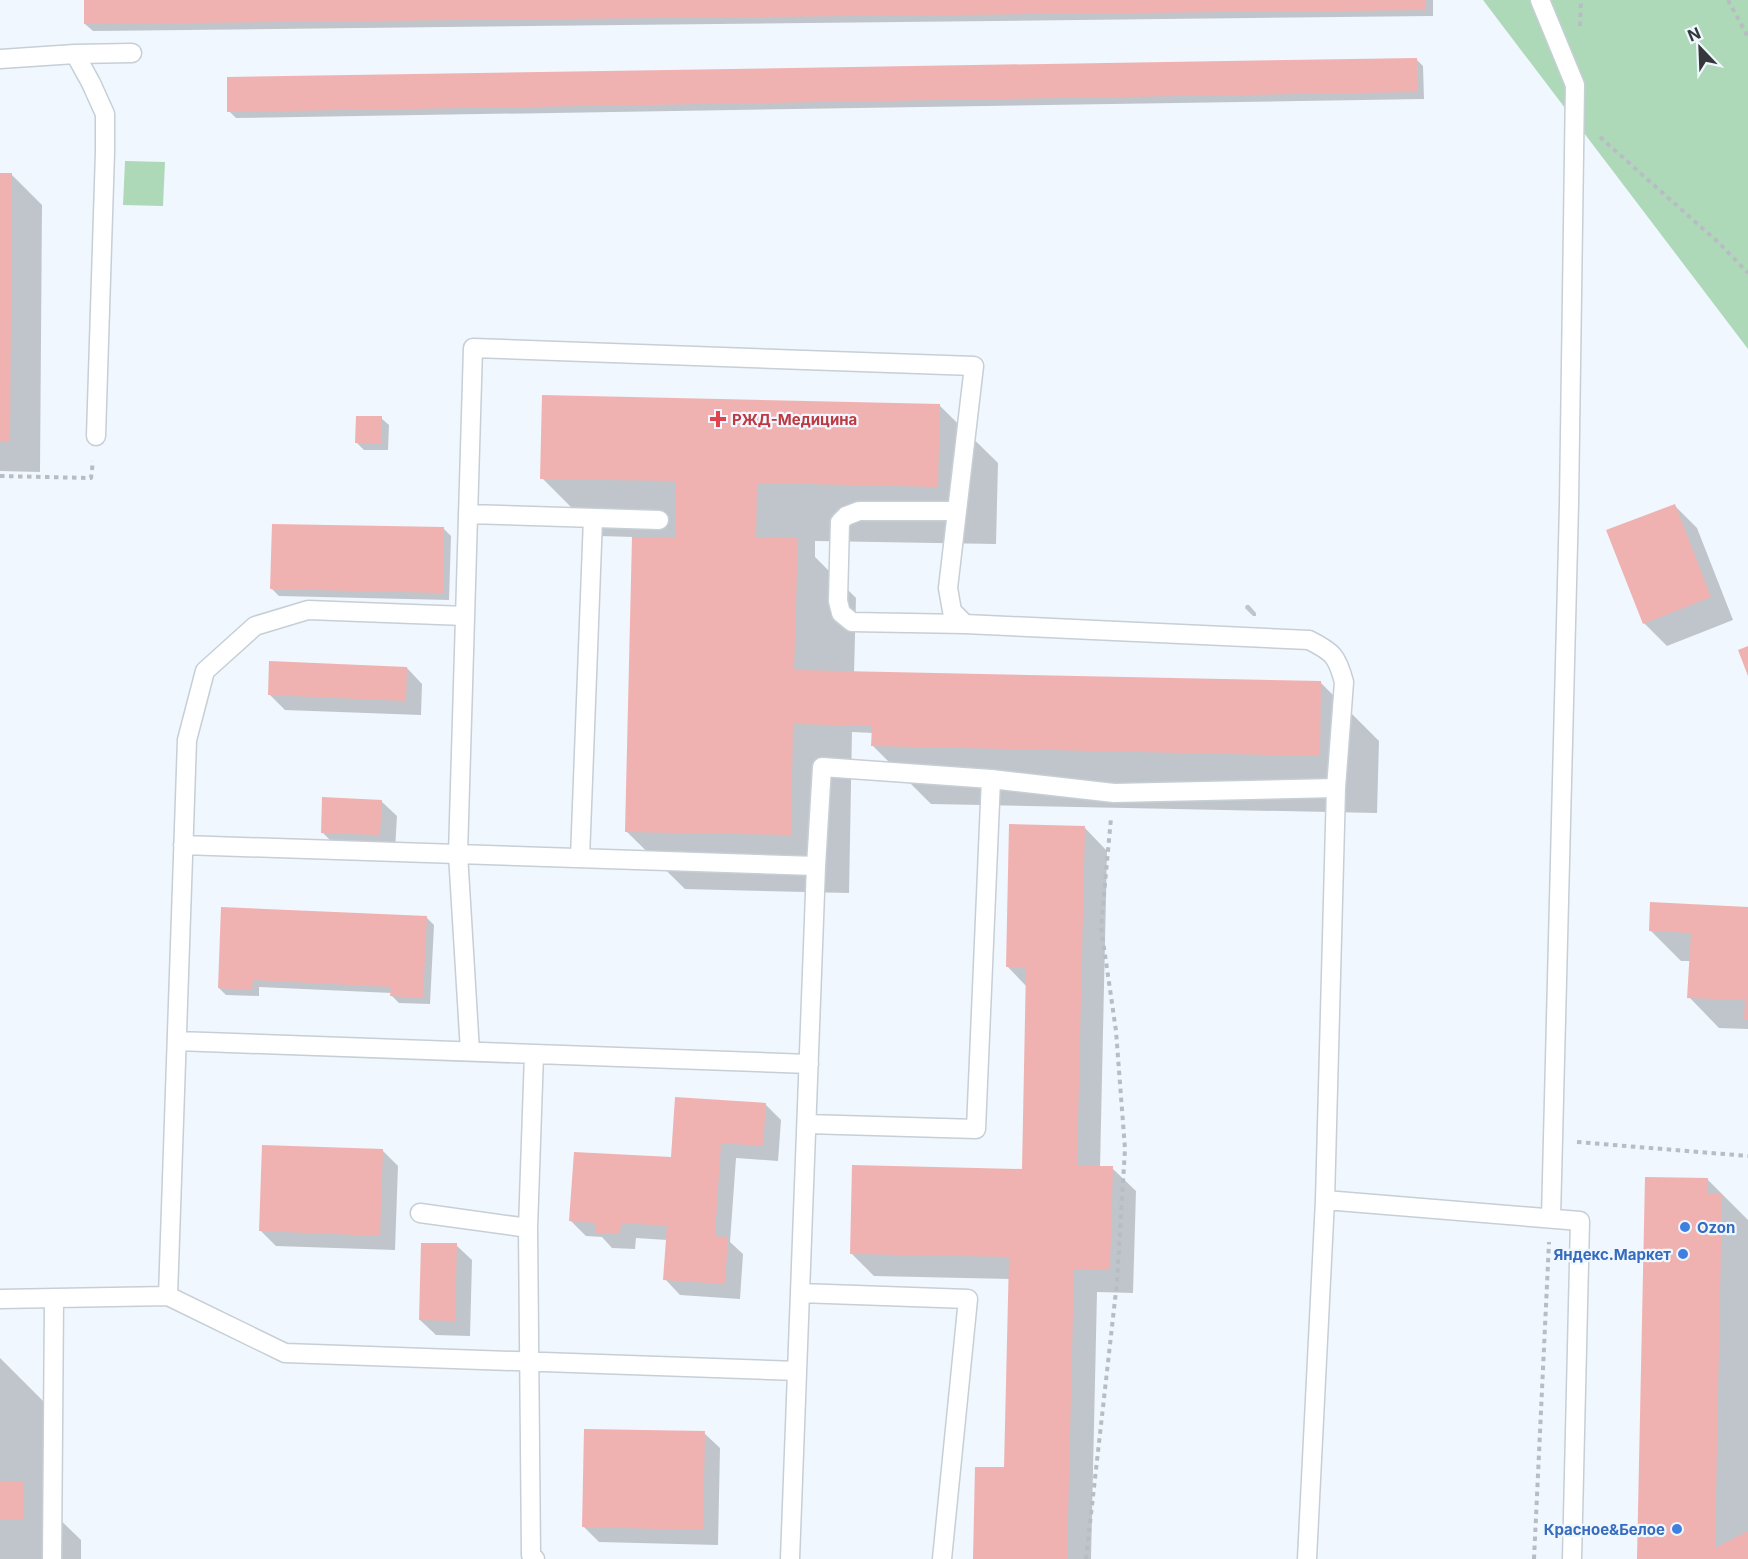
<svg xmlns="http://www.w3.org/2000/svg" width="1748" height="1559" font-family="Inter,sans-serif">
  <rect width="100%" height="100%" fill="#f1f7fe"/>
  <!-- green -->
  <path fill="#add9b8" d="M 1483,0 L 1748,0 L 1748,349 Z
    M 125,161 L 165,162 L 163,206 L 123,205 Z"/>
  <!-- shadow -->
  <path fill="#0003" d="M 85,0 L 1433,0 L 1433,16 L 93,31 L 85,24 Z
    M 1416,59 L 1423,66 L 1424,99 L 236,118 L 229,111 Z
    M 0,175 L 12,175 L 42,205 L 40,472 L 0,471 Z
    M 939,405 L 998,463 L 996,544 L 815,541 L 815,557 L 856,598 L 854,673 L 1321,683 L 1379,741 L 1377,813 L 931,804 L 873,746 L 873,733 L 852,732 L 849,893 L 685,889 L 626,831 L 633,537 L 600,536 L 542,478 Z
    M 381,418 L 389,425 L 388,450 L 364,450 L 357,443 Z
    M 1674,505 L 1697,528 L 1733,620 L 1667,646 L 1644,623 Z
    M 444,529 L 451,536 L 449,600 L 279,596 L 272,589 Z
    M 1246,605 L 1249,605 L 1256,613 L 1256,616 L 1253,616 L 1245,608 Z
    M 407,668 L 422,684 L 421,715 L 285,710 L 269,694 Z
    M 381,801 L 397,816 L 395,850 L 338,848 L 322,832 Z
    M 1084,827 L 1107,851 L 1100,1168 L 1112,1168 L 1136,1191 L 1133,1293 L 1097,1292 L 1091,1559 L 975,1559 L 1006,1469 L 1010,1279 L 874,1276 L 851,1253 L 1023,1171 L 1027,987 L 1007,966 Z
    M 1748,909 L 1748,1029 L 1719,1028 L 1689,997 L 1691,961 L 1681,961 L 1650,930 Z
    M 426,917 L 434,925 L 430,1004 L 399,1003 L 392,996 L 392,993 L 259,987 L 259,996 L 226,995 L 219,988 Z
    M 765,1104 L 781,1120 L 778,1161 L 736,1158 L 730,1242 L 743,1254 L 740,1299 L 680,1295 L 665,1279 L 667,1240 L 636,1238 L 635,1249 L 612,1248 L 602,1237 L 586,1236 L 571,1221 Z
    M 382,1150 L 398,1166 L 395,1250 L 276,1246 L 261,1231 Z
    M 1707,1179 L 1748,1220 L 1748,1559 L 1639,1559 Z
    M 456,1245 L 472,1260 L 470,1336 L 436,1335 L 420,1320 Z
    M 0,1358 L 51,1409 L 49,1509 L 81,1540 L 81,1559 L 0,1559 Z
    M 704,1433 L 720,1448 L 718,1545 L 599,1542 L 583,1526 Z"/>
  <!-- building -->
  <path fill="#f0b2b0" d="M 84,0 L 1426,0 L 1426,10 L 84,24 Z
    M 1417,58 L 1417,92 L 227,112 L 227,77 Z
    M 0,173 L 12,173 L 10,442 L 0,442 Z
    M 542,395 L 940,404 L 938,487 L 757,483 L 756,537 L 798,538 L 794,670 L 1321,681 L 1320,756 L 871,746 L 872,726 L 793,724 L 791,835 L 625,832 L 632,537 L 675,538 L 676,481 L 540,479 Z
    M 356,416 L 382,416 L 382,443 L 355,443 Z
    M 1675,504 L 1711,597 L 1643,624 L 1606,530 Z
    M 272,524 L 444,527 L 443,593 L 270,589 Z
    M 1748,646 L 1748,676 L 1738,650 Z
    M 269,661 L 407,667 L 406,701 L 268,695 Z
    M 322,797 L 382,800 L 380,835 L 321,833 Z
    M 1009,824 L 1085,826 L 1077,1166 L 1113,1166 L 1110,1270 L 1074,1270 L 1067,1559 L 973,1559 L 975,1467 L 1004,1467 L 1009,1257 L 850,1254 L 852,1165 L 1022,1169 L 1026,967 L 1006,967 Z
    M 1650,902 L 1748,907 L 1748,1020 L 1744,1019 L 1745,1000 L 1687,998 L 1691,933 L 1649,931 Z
    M 221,907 L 427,916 L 423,998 L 390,996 L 391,987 L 253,980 L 252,990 L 218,988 Z
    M 675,1097 L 766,1103 L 763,1146 L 721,1143 L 715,1236 L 728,1237 L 725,1284 L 663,1280 L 667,1226 L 621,1223 L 620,1234 L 595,1233 L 596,1223 L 569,1221 L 574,1152 L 671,1157 Z
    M 262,1145 L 383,1149 L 380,1236 L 259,1231 Z
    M 1645,1177 L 1708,1178 L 1708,1194 L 1722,1194 L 1715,1548 L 1748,1531 L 1748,1559 L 1637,1559 Z
    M 421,1243 L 457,1243 L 455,1321 L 419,1320 Z
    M 584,1429 L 705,1431 L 703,1530 L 582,1527 Z
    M 0,1481 L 24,1481 L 23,1519 L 0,1519 Z"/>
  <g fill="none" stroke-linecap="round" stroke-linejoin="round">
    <defs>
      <path id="service" d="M 1540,0 L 1575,85 L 1569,504 L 1551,1218
        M 75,54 L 132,53
        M 0,59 L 75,54 L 91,83 L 105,114 L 105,152 L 96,436
        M 957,511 L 859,511 L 846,516 L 840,522 L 838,601 L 841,613 L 852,622 L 965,624
        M 468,514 L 659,520
        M 183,845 L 816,866
        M 580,858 L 593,518
        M 177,1041 L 809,1064
        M 470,1051 L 458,854 L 473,348 L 974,366 L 948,588 L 952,611 L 965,624 L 1309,640 C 1333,652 1337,656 1344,682 L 1336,788 L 1325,1200 L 1307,1559
        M 534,1054 L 528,1228 L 531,1555 L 535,1559
        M 807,1124 L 976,1129 L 991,779
        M 1325,1200 L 1580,1221 L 1572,1559
        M 420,1213 L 528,1228
        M 800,1293 L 968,1299 L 942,1559
        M 168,1296 L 187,740 L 205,671 L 255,626 L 308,610 L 465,616
        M 0,1299 L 168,1296 L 285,1353 L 797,1371
        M 52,1559 L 54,1299
        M 790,1559 L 816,866 L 822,767 L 991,779 L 1114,793 L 1336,788"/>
    </defs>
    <!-- service casing -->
    <use href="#service" stroke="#c6cfd6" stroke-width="21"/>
    <!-- path -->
    <path stroke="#b7bdc2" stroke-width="4" stroke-dasharray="4.5 4.5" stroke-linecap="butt" d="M 1728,0 L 1748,37
      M 1580,26 L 1581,0
      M 1600,137 L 1720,244 L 1748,273
      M 0,476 L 91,478 L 93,461
      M 1577,1142 L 1748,1156
      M 1086,1559 L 1117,1282 L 1125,1149 L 1116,1031 L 1101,927 L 1111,818
      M 1534,1559 L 1549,1242"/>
    <!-- service -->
    <use href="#service" stroke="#fff" stroke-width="18"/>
  </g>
  <!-- markers -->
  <path fill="#e0444e" stroke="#f1f7fe" stroke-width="2" d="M715 410h6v6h6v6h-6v6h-6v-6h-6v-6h6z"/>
  <g fill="#3f7fe0" stroke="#f1f7fe" stroke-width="2">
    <circle cx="1685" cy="1227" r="6"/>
    <circle cx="1683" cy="1254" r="6"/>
    <circle cx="1677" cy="1529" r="6"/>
  </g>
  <g text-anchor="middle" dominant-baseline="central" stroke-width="4.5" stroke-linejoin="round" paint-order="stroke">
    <!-- health labels -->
    <g font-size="15" font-weight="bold" fill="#be3a42" stroke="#f1f7fe" text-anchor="start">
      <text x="732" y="419">РЖД-Медицина</text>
    </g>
    <!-- shop labels -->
    <g font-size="15" font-weight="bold" fill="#366cbe" stroke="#f1f7fe" text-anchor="end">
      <text x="1697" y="1227" text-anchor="start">Ozon</text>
      <text x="1671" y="1254">Яндекс.Маркет</text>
      <text x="1665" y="1529">Красное&amp;Белое</text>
    </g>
  </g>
  <!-- north arrow -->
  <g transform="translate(1700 48) rotate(337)" stroke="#f1f7fe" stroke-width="4.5" paint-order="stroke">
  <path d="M0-4.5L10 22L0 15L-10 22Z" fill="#34383a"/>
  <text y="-9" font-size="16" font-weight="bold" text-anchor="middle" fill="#34383a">N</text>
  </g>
</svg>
